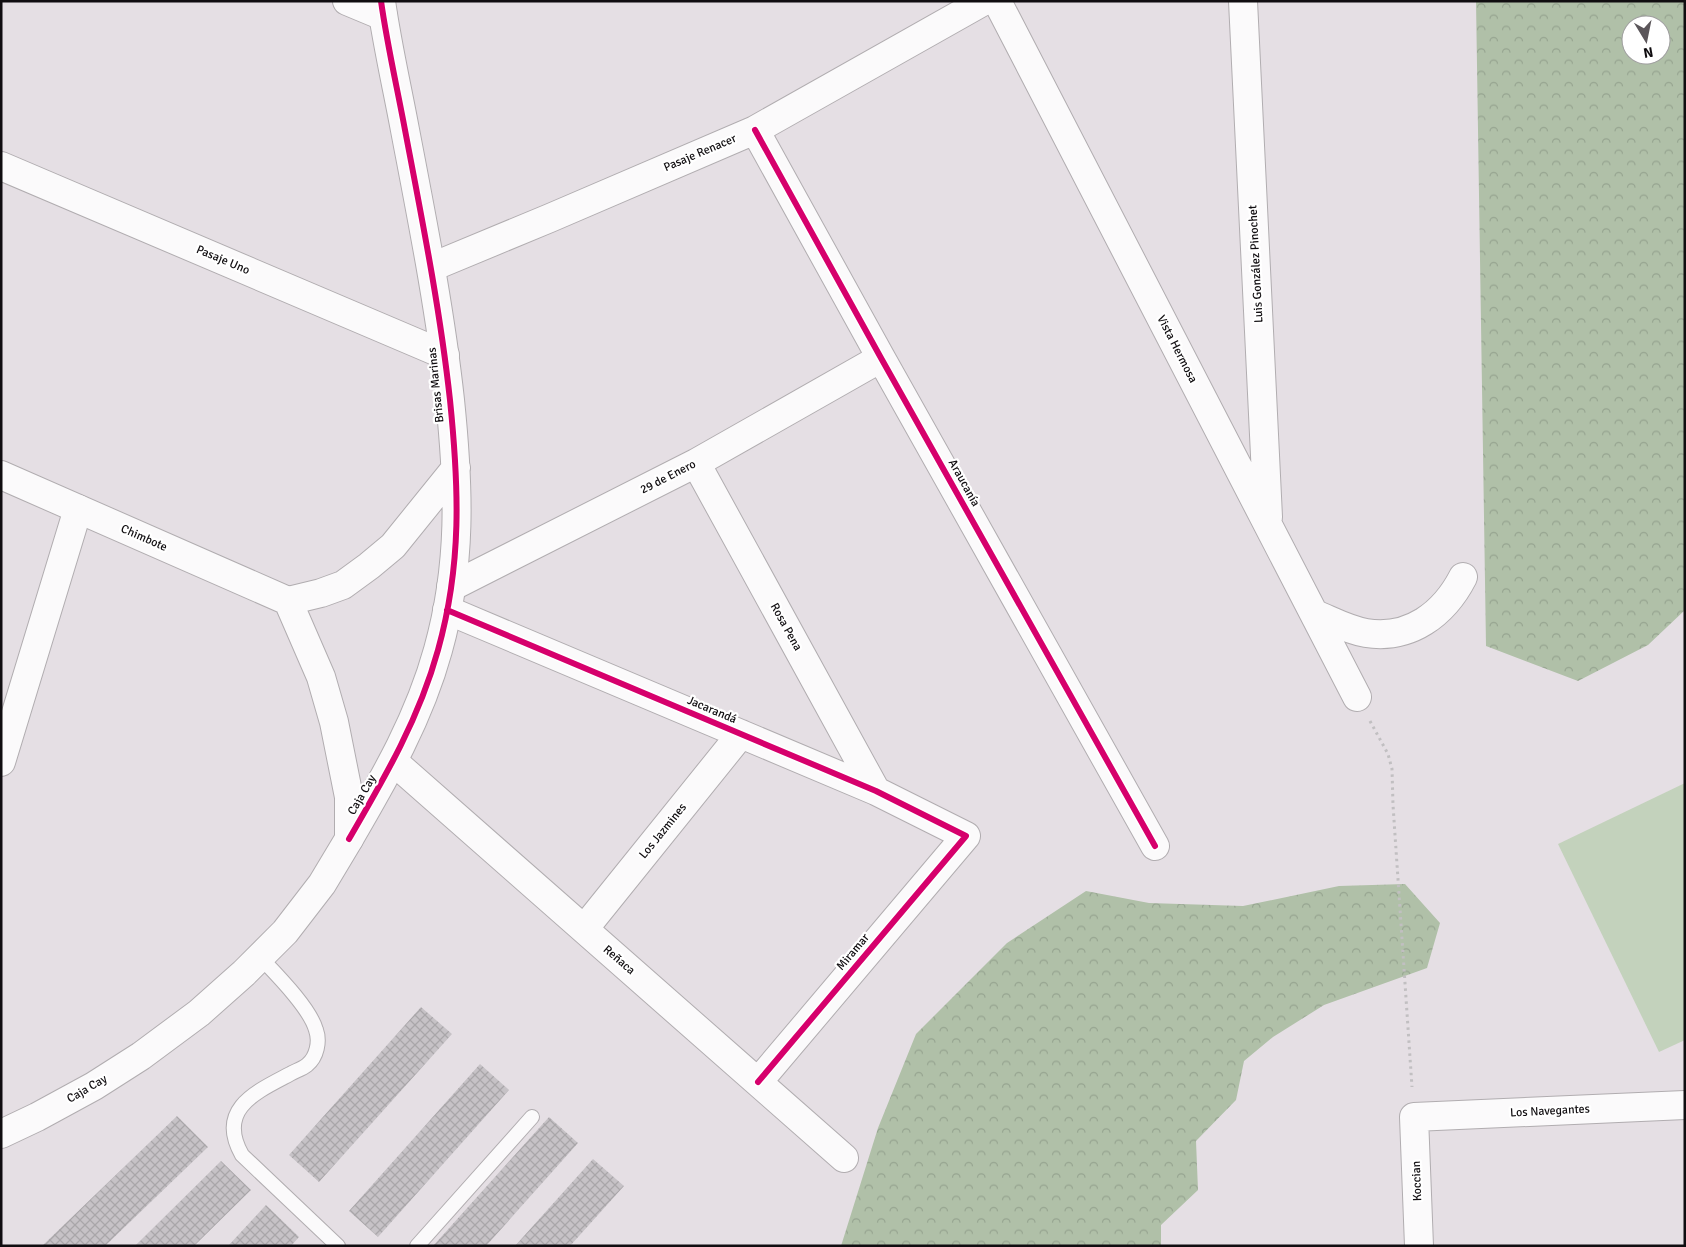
<svg xmlns="http://www.w3.org/2000/svg" width="1686" height="1247" font-family="Signika,sans-serif">
  <defs>
    <pattern id="forest-crowns" width="20" height="18" patternUnits="userSpaceOnUse" patternTransform="scale(1.25)"><rect width="20" height="18" fill="#b0c0a8"/><path d="M2 6a3 3 0 1 1 6 0M12 15a3 3 0 1 1 6 0" fill="none" stroke="#96a490"/></pattern>
    <pattern id="building-cross-hatch" width="8" height="8" patternUnits="userSpaceOnUse" patternTransform="scale(1.25)"><rect width="8" height="8" fill="#c6c2c6"/><path d="M0 0l8 8M0 8l8-8" fill="none" stroke="#a9a6a9"/></pattern>
  </defs>
  <rect width="100%" height="100%" fill="#e5dfe4"/>
  <!-- grass -->
  <path fill="#c3d2bc" d="M 1685,783 L 1685,1040 L 1659,1052 L 1558,844 Z"/>
  <!-- forest -->
  <path fill="url(#forest-crowns)" fill-rule="evenodd" d="M 1476,1 L 1685,1 L 1685,610 L 1648,645 L 1578,681 L 1486,646 ZM 1631,25 L 1661,25 L 1661,55 L 1631,55 Z
    M 1405,884 L 1440,923 L 1427,968 L 1324,1005 L 1273,1037 L 1244,1061 L 1236,1100 L 1196,1141 L 1198,1190 L 1161,1225 L 1161,1246 L 841,1246 L 878,1128 L 916,1034 L 1007,943 L 1086,891 L 1149,903 L 1243,906 L 1339,886 Z"/>
  <!-- building -->
  <path fill="url(#building-cross-hatch)" d="M 421,1007 L 452,1034 L 319,1182 L 289,1155 Z
    M 480,1064 L 509,1090 L 378,1237 L 349,1211 Z
    M 177,1116 L 208,1147 L 105,1246 L 42,1246 Z
    M 549,1117 L 578,1143 L 486,1246 L 433,1246 Z
    M 593,1159 L 624,1186 L 570,1246 L 515,1246 Z
    M 221,1161 L 251,1190 L 194,1246 L 135,1246 Z
    M 266,1205 L 299,1237 L 291,1246 L 228,1246 Z"/>
  <g fill="none" stroke-linecap="round" stroke-linejoin="round">
    <defs>
      <path id="service" d="M 260,957 C 276,974 310,1008 316,1030 C 320,1041 317,1057 307,1065 C 302,1069 295,1071 290,1074 C 256,1092 216,1109 242,1155 L 338,1246
        M 417,1246 L 532,1117"/>
      <path id="minor" d="M 347,1 L 383,16
        M 997,1 L 1357,697
        M 1243,1 L 1268,517
        M 755,130 L 881,358 L 1155,846
        M 1,166 L 445,355
        M 432,267 L 550,218 L 755,130 L 984,1
        M 696,463 L 876,791
        M 451,587 L 696,463 L 881,358
        M 447,610 L 876,791 L 966,836 L 758,1082
        M 1315,614 C 1332,621 1348,630 1366,633 C 1410,640 1444,614 1463,577
        M 1,762 L 78,509
        M 394,762 L 844,1158
        M 584,929 L 741,734
        M 1419,1246 L 1414,1117 L 1685,1105"/>
      <path id="tertiary" d="M 288,601 L 321,593 L 343,585 L 369,566 L 393,546 L 456,468
        M 349,839 C 385,777 419,719 438,650 C 462,564 459,488 450,400 C 440,309 422,219 405,130 C 397,87 387,44 381,1"/>
      <path id="secondary" d="M 1,475 L 288,601 L 321,677 L 334,722 L 349,797 L 349,839 L 322,884 L 285,932 L 244,973 L 199,1013 L 141,1056 L 94,1086 L 37,1117 L 1,1134"/>
    </defs>
    <!-- service casing -->
    <use href="#service" stroke="#b1adb0" stroke-width="16"/>
    <!-- minor casing -->
    <use href="#minor" stroke="#b1adb0" stroke-width="30"/>
    <!-- tertiary casing -->
    <use href="#tertiary" stroke="#b1adb0" stroke-width="30"/>
    <!-- secondary casing -->
    <use href="#secondary" stroke="#b1adb0" stroke-width="30"/>
    <!-- path -->
    <path stroke="#c1bfc1" stroke-width="3" stroke-dasharray="2.5 4" stroke-linecap="butt" d="M 1370,721 L 1388,754 L 1392,769 L 1393,805 L 1412,1087"/>
    <!-- service -->
    <use href="#service" stroke="#fbfafb" stroke-width="14"/>
    <!-- minor -->
    <use href="#minor" stroke="#fbfafb" stroke-width="28"/>
    <!-- tertiary -->
    <use href="#tertiary" stroke="#fbfafb" stroke-width="28"/>
    <!-- secondary -->
    <use href="#secondary" stroke="#fbfafb" stroke-width="28"/>
    <defs>
      <path id="cycleway" d="M 755,130 L 881,358 L 1155,846
        M 447,610 L 876,791 L 966,836 L 758,1082
        M 349,839 C 385,777 419,719 438,650 C 462,564 459,488 450,400 C 440,309 422,219 405,130 C 397,87 387,44 381,1"/>
    </defs>
    <!-- cycleway casing -->
    <use href="#cycleway" stroke="#fff" stroke-width="9"/>
    <!-- cycleway -->
    <use href="#cycleway" stroke="#d6006c" stroke-width="6"/>
  </g>
  <g text-anchor="middle" dominant-baseline="central" stroke-width="4.5" stroke-linejoin="round" paint-order="stroke">
    <!-- street labels -->
    <g font-size="12" fill="#100d10" stroke="#fff">
      <text transform="translate(700 153) rotate(-23)">Pasaje Renacer</text>
      <text transform="translate(223 260) rotate(23)">Pasaje Uno</text>
      <text transform="translate(1256 264) rotate(-93)">Luis González Pinochet</text>
      <text transform="translate(1177 349) rotate(63)">Vista Hermosa</text>
      <text transform="translate(436 385) rotate(-96)">Brisas Marinas</text>
      <text transform="translate(668 477) rotate(-27)">29 de Enero</text>
      <text transform="translate(964 483) rotate(61)">Araucanía</text>
      <text transform="translate(144 538) rotate(24)">Chimbote</text>
      <text transform="translate(786 627) rotate(61)">Rosa Pena</text>
      <text transform="translate(712 710) rotate(23)">Jacarandá</text>
      <text transform="translate(362 795) rotate(-60)">Caja Cay</text>
      <text transform="translate(663 831) rotate(-51)">Los Jazmines</text>
      <text transform="translate(853 952) rotate(-50)">Miramar</text>
      <text transform="translate(619 960) rotate(41)">Reñaca</text>
      <text transform="translate(87 1089) rotate(-30)">Caja Cay</text>
      <text transform="translate(1550 1111) rotate(-3)">Los Navegantes</text>
      <text transform="translate(1417 1181) rotate(-92)">Koccian</text>
    </g>
  </g>
  <!-- border -->
  <rect width="1686" height="1247" fill="none" stroke="#100d10" stroke-width="5"/>
  <!-- north arrow -->
  <g transform="translate(1646 40) rotate(170)"><circle r="24" fill="#ffffff" stroke="#9f9e9f"/>
  <path d="M0-4L9 19L0 12L-9 19Z" fill="#5b565a"/>
  <text y="-8" font-size="14" font-weight="bold" text-anchor="middle" fill="#100d10">N</text>
  </g>
</svg>
